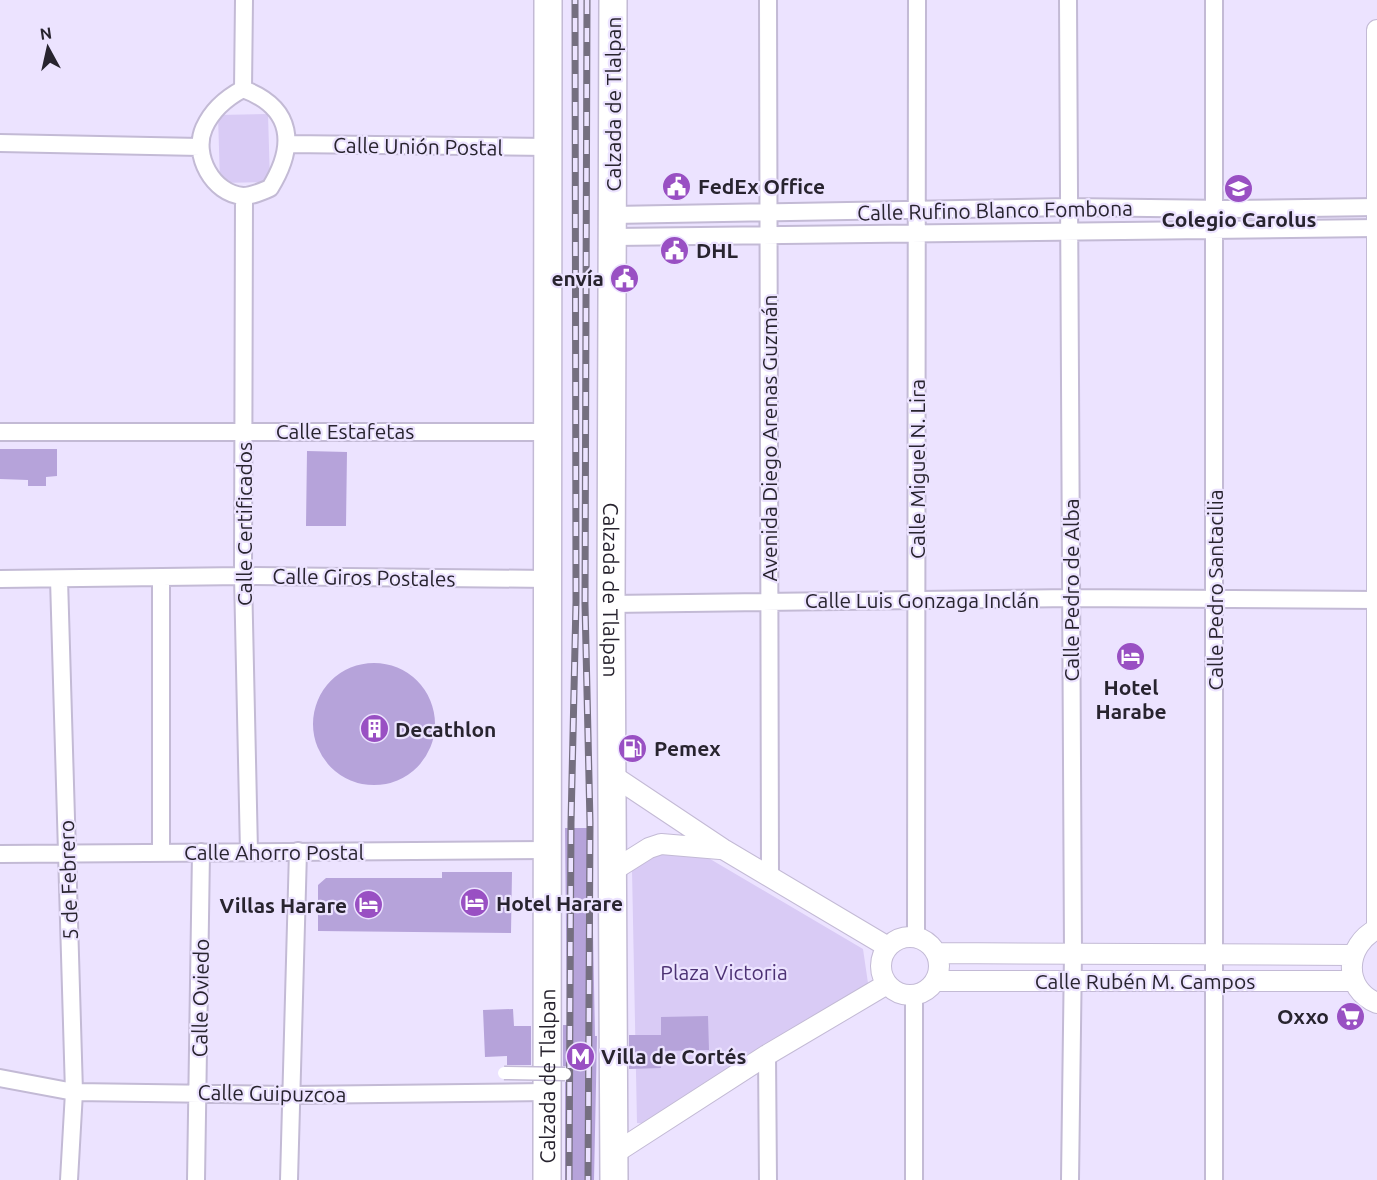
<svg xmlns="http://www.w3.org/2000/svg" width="1377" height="1180" font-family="Ubuntu,sans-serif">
  <rect width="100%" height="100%" fill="#ece3ff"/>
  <!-- green -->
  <path fill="#d9cbf5" d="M 268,114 L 270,182 L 220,183 L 218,115 Z
    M 654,852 L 705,856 L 863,949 L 869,990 L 649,1124 L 637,1123 L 632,870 Z"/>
  <!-- building -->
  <path fill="#b6a3da" d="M 0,449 L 57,449 L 57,476 L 46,477 L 46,486 L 28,486 L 28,480 L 0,479 Z
    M 307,451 L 347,452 L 346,526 L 306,526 Z
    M313 724a61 61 0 1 1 122 0a61 61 0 1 1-122 0Z
    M 565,828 L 591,828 L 595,1036 L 597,1036 L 594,1180 L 565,1180 L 565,1082 L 572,1079 L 573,1074 L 570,1067 L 563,1066 L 563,1025 L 567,1025 Z
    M 442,872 L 512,872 L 511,933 L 318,931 L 318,885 L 326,878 L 442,878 Z
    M 513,1009 L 514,1026 L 531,1026 L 531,1065 L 507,1065 L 507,1056 L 485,1057 L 483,1010 Z
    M 708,1016 L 709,1050 L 661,1051 L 661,1068 L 629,1069 L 629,1035 L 661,1035 L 661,1017 Z"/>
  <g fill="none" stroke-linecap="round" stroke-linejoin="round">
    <defs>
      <path id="minor" d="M 768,0 L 770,876
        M 1068,0 L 1073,953 L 1070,1180
        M 243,89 C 294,108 296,146 270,188 C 261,192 252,196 243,196 C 213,194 192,155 204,128 C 212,110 226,98 243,89 Z
        M 243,89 L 244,0
        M 0,143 L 200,147
        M 288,144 L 548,147
        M 244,196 L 243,576 L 249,852
        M 613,215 L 1069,207 L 1229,209 L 1377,207
        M 614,237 L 1377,228
        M 0,432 L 547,432
        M 161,577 L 161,852
        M 0,579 L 243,576 L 548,579
        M 59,579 L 74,1092 L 69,1180
        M 611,604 L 1071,598 L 1377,600
        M 0,854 L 548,850
        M 916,937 L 917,0
        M 767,1055 L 768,1180
        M 0,1078 L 74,1092 L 293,1095 L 546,1092
        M 196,1180 L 201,852
        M 289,1180 L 298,851
        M 914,1180 L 914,996
        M 1214,1180 L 1214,0"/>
      <path id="tertiary" d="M 612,775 L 723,849 L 888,947
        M 614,870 L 649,848 L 661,844 L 720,849
        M 1377,929 L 1377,30
        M 1377,929 C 1345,945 1342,989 1377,1003
        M881 966a29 29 0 1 1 58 0a29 29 0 1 1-58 0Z
        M 937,953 L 1352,955
        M 936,981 L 1353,981
        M 615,1153 L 767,1055 L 887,984"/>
      <g id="trunk">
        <path id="s1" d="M 613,0 L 611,604 L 614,1180"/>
        <path id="s2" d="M 547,1180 L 548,0"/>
      </g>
    </defs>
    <!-- minor casing -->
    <use href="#minor" stroke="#c3bad5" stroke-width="20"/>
    <!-- tertiary casing -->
    <use href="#tertiary" stroke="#c3bad5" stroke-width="22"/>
    <!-- trunk casing -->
    <use href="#trunk" stroke="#c3bad5" stroke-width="30"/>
    <!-- minor -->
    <use href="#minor" stroke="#fff" stroke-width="16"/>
    <!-- tertiary -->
    <use href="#tertiary" stroke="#fff" stroke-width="20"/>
    <!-- trunk -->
    <use href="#trunk" stroke="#fff" stroke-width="27"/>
    <defs>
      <path id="rail" d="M 587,0 L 585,604 L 590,823 L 588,1180
        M 569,1180 L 571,823 L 576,602 L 575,0"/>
    </defs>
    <!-- rail casing -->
    <use href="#rail" stroke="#756f80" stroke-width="7"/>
    <!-- rail -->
    <use href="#rail" stroke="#ece3ff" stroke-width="4.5" stroke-dasharray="14" stroke-linecap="butt"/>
    <defs>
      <path id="pedestrian-bridge" d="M 504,1073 L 565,1074"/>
    </defs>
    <!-- pedestrian-bridge casing -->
    <use href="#pedestrian-bridge" stroke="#c3bad5" stroke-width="15" stroke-linecap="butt"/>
    <!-- pedestrian-bridge -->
    <use href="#pedestrian-bridge" stroke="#fff" stroke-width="12"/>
  </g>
  <!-- icons -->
  <defs>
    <symbol id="civic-disc" viewBox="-11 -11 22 22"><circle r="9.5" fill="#9950c3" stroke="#ece3ff"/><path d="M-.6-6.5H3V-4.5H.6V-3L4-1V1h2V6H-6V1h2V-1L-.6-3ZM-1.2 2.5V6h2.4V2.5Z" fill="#fff"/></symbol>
    <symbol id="school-disc" viewBox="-11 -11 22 22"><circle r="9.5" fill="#9950c3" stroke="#ece3ff"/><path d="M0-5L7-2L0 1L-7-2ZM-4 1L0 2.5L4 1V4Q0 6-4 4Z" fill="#fff"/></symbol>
    <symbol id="hotel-disc" viewBox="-11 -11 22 22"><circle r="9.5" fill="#9950c3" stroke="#ece3ff"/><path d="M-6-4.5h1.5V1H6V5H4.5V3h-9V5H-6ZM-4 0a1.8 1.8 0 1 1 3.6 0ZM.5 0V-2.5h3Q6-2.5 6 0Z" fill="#fff"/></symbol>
    <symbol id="building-disc" viewBox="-11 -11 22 22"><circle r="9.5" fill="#9950c3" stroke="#ece3ff"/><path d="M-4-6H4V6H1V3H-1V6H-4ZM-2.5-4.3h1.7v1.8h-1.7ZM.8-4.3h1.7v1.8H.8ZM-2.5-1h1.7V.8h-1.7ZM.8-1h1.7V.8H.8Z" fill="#fff"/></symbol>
    <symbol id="fuel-disc" viewBox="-11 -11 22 22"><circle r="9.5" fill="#9950c3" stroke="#ece3ff"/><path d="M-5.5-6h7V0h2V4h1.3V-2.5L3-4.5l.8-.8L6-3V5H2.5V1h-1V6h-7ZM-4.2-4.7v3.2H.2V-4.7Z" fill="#fff"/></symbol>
    <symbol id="supermarket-disc" viewBox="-11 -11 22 22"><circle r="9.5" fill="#9950c3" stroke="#ece3ff"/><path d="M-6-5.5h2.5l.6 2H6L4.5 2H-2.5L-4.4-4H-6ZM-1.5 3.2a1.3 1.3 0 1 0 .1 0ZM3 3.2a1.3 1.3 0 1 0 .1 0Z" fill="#fff"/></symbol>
    <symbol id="metro-disc" viewBox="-11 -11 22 22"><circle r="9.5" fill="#9950c3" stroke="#ece3ff"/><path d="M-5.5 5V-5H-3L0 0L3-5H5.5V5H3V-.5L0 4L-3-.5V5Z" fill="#fff"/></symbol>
  </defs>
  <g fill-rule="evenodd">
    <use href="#civic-disc" x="660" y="170" width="33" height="33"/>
    <use href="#school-disc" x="1222" y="172" width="33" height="33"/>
    <use href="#civic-disc" x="658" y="234" width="33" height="33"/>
    <use href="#civic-disc" x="608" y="262" width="33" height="33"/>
    <use href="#hotel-disc" x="1114" y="640" width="33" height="33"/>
    <use href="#building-disc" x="358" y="712" width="33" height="33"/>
    <use href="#fuel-disc" x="616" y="732" width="33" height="33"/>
    <use href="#hotel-disc" x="458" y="886" width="33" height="33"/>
    <use href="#hotel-disc" x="352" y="888" width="33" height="33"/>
    <use href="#supermarket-disc" x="1334" y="1000" width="33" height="33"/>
    <use href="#metro-disc" x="564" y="1040" width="33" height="33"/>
  </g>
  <g text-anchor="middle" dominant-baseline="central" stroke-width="4.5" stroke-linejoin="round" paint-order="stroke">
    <!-- street labels -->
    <g font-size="21" fill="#28242f" stroke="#ece3ff">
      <text transform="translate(613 104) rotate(-90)">Calzada de Tlalpan</text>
      <text transform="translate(418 146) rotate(1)">Calle Unión Postal</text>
      <text transform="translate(995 210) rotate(-1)">Calle Rufino Blanco Fombona</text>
      <text x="345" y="431">Calle Estafetas</text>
      <text transform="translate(769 438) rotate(-90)">Avenida Diego Arenas Guzmán</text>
      <text transform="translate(917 469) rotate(-90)">Calle Miguel N. Lira</text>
      <text transform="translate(244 524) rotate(-90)">Calle Certificados</text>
      <text transform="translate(364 577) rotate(1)">Calle Giros Postales</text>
      <text stroke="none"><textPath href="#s1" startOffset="590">Calzada de Tlalpan</textPath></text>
      <text transform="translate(1071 590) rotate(-90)">Calle Pedro de Alba</text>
      <text transform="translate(1215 590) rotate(-90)">Calle Pedro Santacilia</text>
      <text x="922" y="600">Calle Luis Gonzaga Inclán</text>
      <text x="274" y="852">Calle Ahorro Postal</text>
      <text transform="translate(68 880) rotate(-92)">5 de Febrero</text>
      <text x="1145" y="981">Calle Rubén M. Campos</text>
      <text transform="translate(200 998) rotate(-89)">Calle Oviedo</text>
      <text stroke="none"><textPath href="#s2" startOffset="104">Calzada de Tlalpan</textPath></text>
      <text transform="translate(272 1093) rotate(1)">Calle Guipuzcoa</text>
    </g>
    <!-- poi labels -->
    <g font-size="21" font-weight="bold" fill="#28242f" stroke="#ece3ff" text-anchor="start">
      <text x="698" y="186">FedEx Office</text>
      <text x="1239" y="219" text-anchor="middle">Colegio Carolus</text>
      <text x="696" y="250">DHL</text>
      <text x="604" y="278" text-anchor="end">envía</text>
      <text x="1131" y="687" text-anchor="middle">Hotel<tspan x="1131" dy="24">Harabe</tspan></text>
      <text x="395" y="729">Decathlon</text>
      <text x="654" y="748">Pemex</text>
      <text x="496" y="903">Hotel Harare</text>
      <text x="347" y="905" text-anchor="end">Villas Harare</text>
      <text x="1329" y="1016" text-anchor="end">Oxxo</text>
      <text x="601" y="1056">Villa de Cortés</text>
    </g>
    <!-- park labels -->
    <g font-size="21" fill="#4d3274" stroke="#ece3ff">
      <text x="724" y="972">Plaza Victoria</text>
    </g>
  </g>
  <!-- north arrow -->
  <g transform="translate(48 48) rotate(352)" stroke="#ece3ff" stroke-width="4.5" paint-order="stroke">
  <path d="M0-4.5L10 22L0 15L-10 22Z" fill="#28242f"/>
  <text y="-9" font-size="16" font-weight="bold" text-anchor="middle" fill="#28242f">N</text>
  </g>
</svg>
